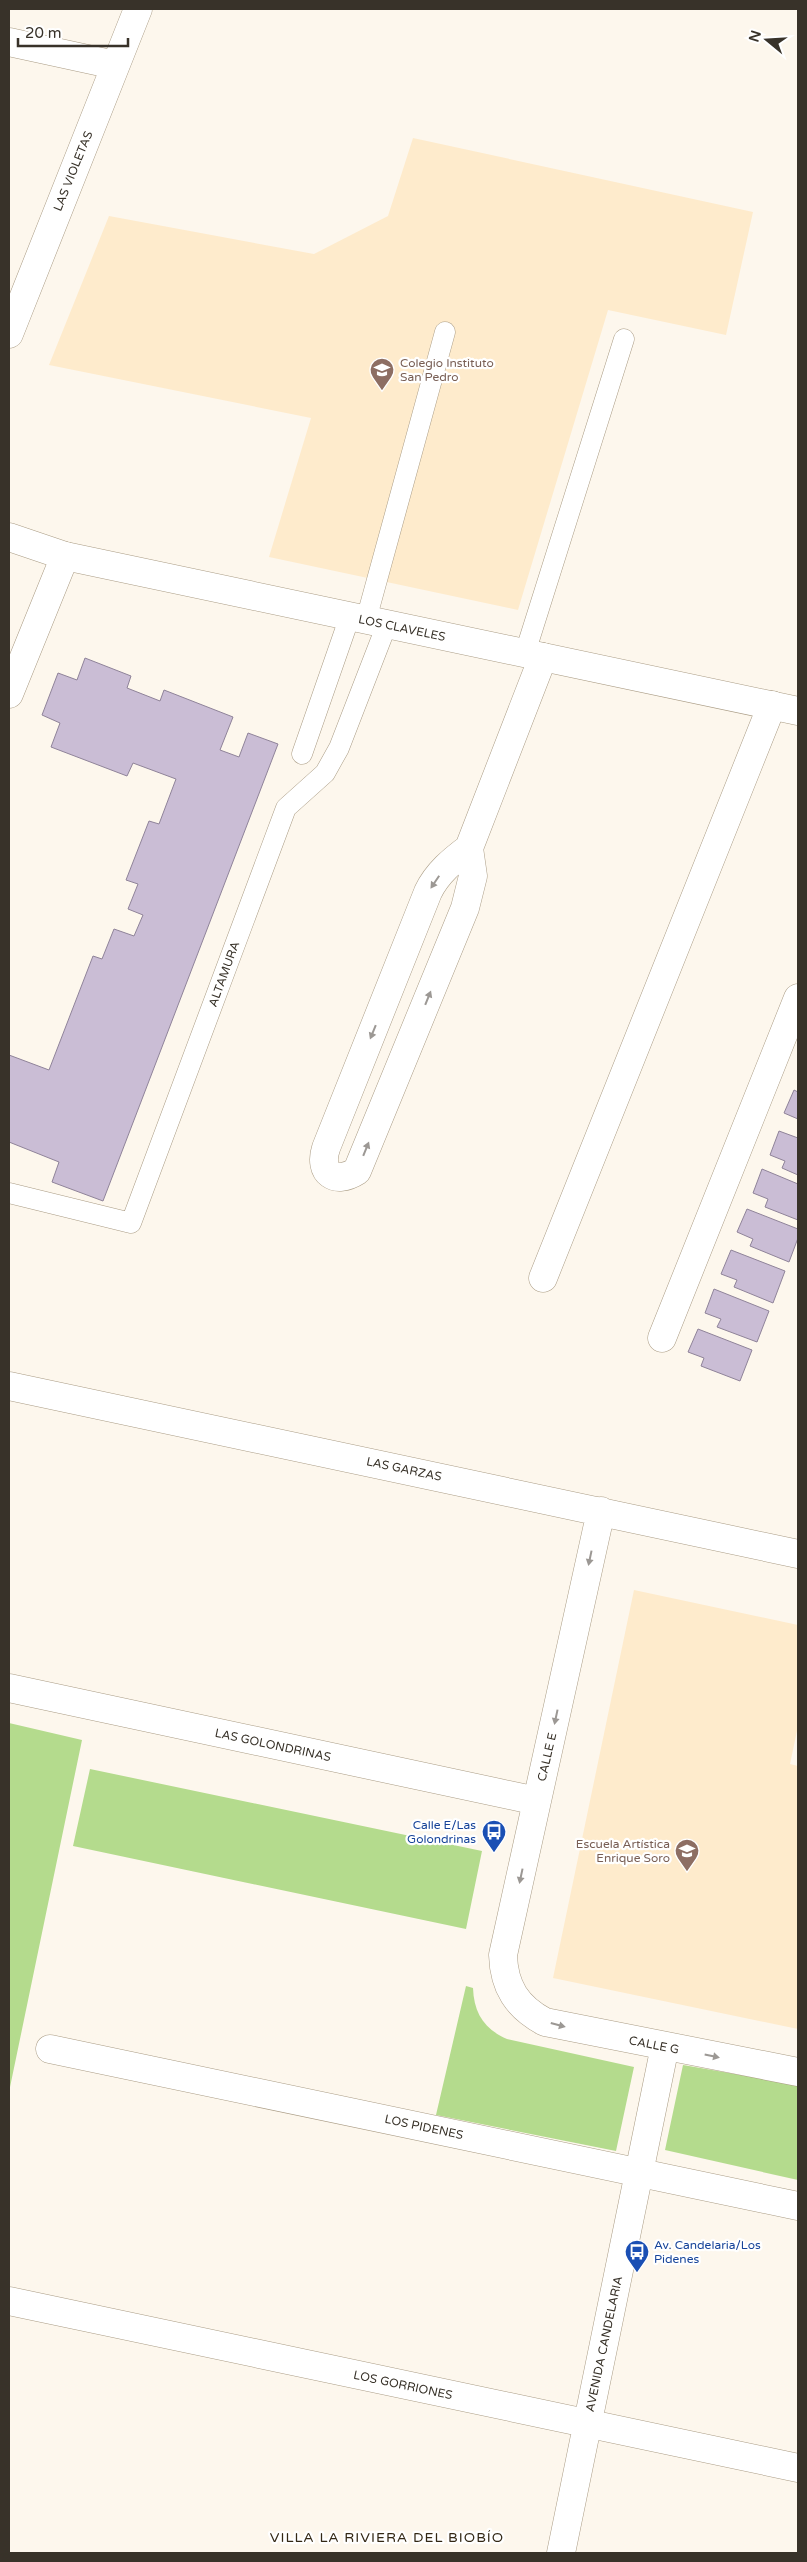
<svg xmlns="http://www.w3.org/2000/svg" width="807" height="2562" font-family="'Varela Round',sans-serif">
  <rect width="100%" height="100%" fill="#fdf7ed"/>
  <!-- built -->
  <path fill="#feebcc" d="M 413,138 L 753,212 L 726,335 L 608,310 L 518,610 L 269,557 L 311,418 L 49,365 L 109,216 L 314,254 L 388,216 Z
    M 634,1590 L 798,1625 L 798,1726 L 790,1764 L 798,1766 L 798,2029 L 553,1978 Z"/>
  <!-- green -->
  <path fill="#b4db8d" d="M 9,1723 L 82,1740 L 9,2092 Z
    M 90,1769 L 482,1851 L 466,1929 L 73,1846 Z
    M 466,1986 L 473,1988 C 474,2013 484,2029 507,2039 L 634,2067 L 616,2151 L 436,2115 Z
    M 683,2065 L 798,2085 L 798,2180 L 665,2150 Z"/>
  <!-- building -->
  <path fill="#cabdd5" stroke="#8f8399" d="M 85,658 L 131,676 L 127,688 L 160,701 L 164,690 L 233,717 L 220,750 L 239,757 L 248,733 L 278,744 L 103,1201 L 52,1182 L 59,1162 L 9,1142 L 9,1055 L 49,1070 L 93,956 L 102,959 L 114,929 L 134,936 L 143,915 L 128,909 L 138,884 L 126,880 L 149,821 L 159,824 L 176,779 L 133,763 L 127,776 L 51,747 L 60,723 L 42,715 L 58,673 L 77,680 Z
    M 794,1090 L 798,1092 L 798,1119 L 784,1113 Z
    M 779,1131 L 798,1138 L 798,1175 L 782,1168 L 785,1161 L 770,1155 Z
    M 762,1169 L 798,1184 L 798,1220 L 765,1207 L 768,1199 L 753,1193 Z
    M 747,1209 L 798,1229 L 798,1238 L 789,1262 L 750,1246 L 753,1239 L 737,1232 Z
    M 731,1250 L 785,1271 L 773,1303 L 734,1287 L 737,1280 L 721,1274 Z
    M 714,1289 L 769,1311 L 757,1342 L 717,1327 L 721,1319 L 705,1313 Z
    M 698,1329 L 752,1350 L 740,1381 L 701,1366 L 704,1358 L 688,1352 Z"/>
  <g fill="none" stroke-linecap="round" stroke-linejoin="round">
    <defs>
      <path id="service" d="M 366,620 L 445,332
        M 525,653 L 624,339
        M 302,754 L 350,616
        M 9,1193 L 131,1223 L 286,808 L 325,773 L 339,748 L 387,624"/>
      <path id="minor" d="M 9,42 L 115,65
        M 9,694 L 65,556
        M 469,848 L 473,876 L 465,908 L 357,1171 C 335,1185 318,1173 326,1148 L 428,892 C 437,873 453,860 469,848 L 543,657
        M 543,1278 L 772,705
        M 662,1338 L 798,998
        M 9,1386 L 798,1554
        M 601,1511 L 503,1955 C 504,1987 517,2007 545,2022 L 798,2072
        M 9,1688 L 537,1801
        M 50,2049 L 798,2206
        M 9,2301 L 798,2468
        M 561,2553 L 665,2046"/>
      <path id="tertiary" d="M 9,334 L 138,9
        M 9,537 L 65,556 L 798,711"/>
    </defs>
    <!-- service casing -->
    <use href="#service" stroke="#aa9c85" stroke-width="21"/>
    <!-- minor casing -->
    <use href="#minor" stroke="#aa9c85" stroke-width="29"/>
    <!-- tertiary casing -->
    <use href="#tertiary" stroke="#aa9c85" stroke-width="29"/>
    <!-- service -->
    <use href="#service" stroke="#fff" stroke-width="20"/>
    <!-- minor -->
    <use href="#minor" stroke="#fff" stroke-width="28"/>
    <!-- tertiary -->
    <use href="#tertiary" stroke="#fff" stroke-width="28"/>
  </g>
  <!-- one-way arrows -->
  <defs><path id="oneway-solid" d="M-6-.8H1V-3.2L6.5 0L1 3.2V.8H-6Z" transform="scale(1.25)"/></defs>
  <g fill="#9c9894">
    <use href="#oneway-solid" transform="translate(435 882) rotate(124)"/>
    <use href="#oneway-solid" transform="translate(428 998) rotate(-68)"/>
    <use href="#oneway-solid" transform="translate(373 1032) rotate(112)"/>
    <use href="#oneway-solid" transform="translate(366 1149) rotate(-68)"/>
    <use href="#oneway-solid" transform="translate(590 1558) rotate(102)"/>
    <use href="#oneway-solid" transform="translate(556 1717) rotate(102)"/>
    <use href="#oneway-solid" transform="translate(521 1876) rotate(102)"/>
    <use href="#oneway-solid" transform="translate(558 2025) rotate(15)"/>
    <use href="#oneway-solid" transform="translate(712 2056) rotate(12)"/>
  </g>
  <!-- icons -->
  <defs>
    <symbol id="school-pin" viewBox="-11 -11 22 30"><path d="M0 17L-7.5 6A9.5 9.5 0 1 1 7.5 6Z" fill="#8d6e63" stroke="#fff"/><path d="M0-5L7-2L0 1L-7-2ZM-4 1L0 2.5L4 1V4Q0 6-4 4Z" fill="#fff"/></symbol>
    <symbol id="bus-pin" viewBox="-11 -11 22 30"><path d="M0 17L-7.5 6A9.5 9.5 0 1 1 7.5 6Z" fill="#1a4fb4" stroke="#fff"/><path d="M-5-6H5V4H4V6H2V4H-2V6H-4V4H-5ZM-3.5-4V0h7V-4ZM-3.5 1.2v1.5H-2V1.2ZM2 1.2v1.5H3.5V1.2Z" fill="#fff"/></symbol>
  </defs>
  <g fill-rule="evenodd">
    <use href="#school-pin" x="368" y="356" width="28" height="38"/>
    <use href="#bus-pin" x="480" y="1818" width="28" height="38"/>
    <use href="#school-pin" x="673" y="1837" width="28" height="38"/>
    <use href="#bus-pin" x="623" y="2238" width="28" height="38"/>
  </g>
  <g text-anchor="middle" dominant-baseline="central" stroke-width="4.5" stroke-linejoin="round" paint-order="stroke">
    <!-- street labels -->
    <g font-size="12" fill="#383229" stroke="#fff">
      <text transform="translate(73 171) rotate(-68)">LAS VIOLETAS</text>
      <text transform="translate(402 628) rotate(12)">LOS CLAVELES</text>
      <text transform="translate(224 974) rotate(-70)">ALTAMURA</text>
      <text transform="translate(404 1469) rotate(12)">LAS GARZAS</text>
      <text transform="translate(273 1745) rotate(12)">LAS GOLONDRINAS</text>
      <text transform="translate(547 1757) rotate(-77)">CALLE E</text>
      <text transform="translate(654 2045) rotate(11)">CALLE G</text>
      <text transform="translate(424 2127) rotate(12)">LOS PIDENES</text>
      <text transform="translate(604 2344) rotate(-78)">AVENIDA CANDELARIA</text>
      <text transform="translate(403 2385) rotate(12)">LOS GORRIONES</text>
    </g>
    <!-- education labels -->
    <g font-size="12" fill="#785e54" stroke="#fff" text-anchor="start">
      <text x="400" y="363">Colegio Instituto<tspan x="400" dy="14">San Pedro</tspan></text>
      <text x="670" y="1844" text-anchor="end">Escuela Artística<tspan x="670" dy="14">Enrique Soro</tspan></text>
    </g>
    <!-- transit labels -->
    <g font-size="12" fill="#164399" stroke="#fff" text-anchor="end">
      <text x="476" y="1825">Calle E/Las<tspan x="476" dy="14">Golondrinas</tspan></text>
      <text x="654" y="2245" text-anchor="start">Av. Candelaria/Los<tspan x="654" dy="14">Pidenes</tspan></text>
    </g>
    <!-- neighbourhood labels -->
    <g font-size="14" letter-spacing="1" fill="#332815" stroke="#fff">
      <text x="387" y="2537">VILLA LA RIVIERA DEL BIOBÍO</text>
    </g>
  </g>
  <!-- border -->
  <rect width="807" height="2562" fill="none" stroke="#383229" stroke-width="20"/>
  <!-- north arrow -->
  <g transform="translate(767 40) rotate(288)" stroke="#ffffff" stroke-width="4" paint-order="stroke">
  <path d="M0-4L9 19L0 12L-9 19Z" fill="#383229"/>
  <text y="-8" font-size="14" font-weight="bold" text-anchor="middle" fill="#383229">N</text>
  </g>
  <!-- scale -->
  <path d="M18 38v8h110v-8" fill="none" stroke="#383229" stroke-width="2.5"/>
  <text x="25" y="38" font-size="15" fill="#383229" stroke="#ffffff" stroke-width="4" paint-order="stroke">20 m</text>
</svg>
